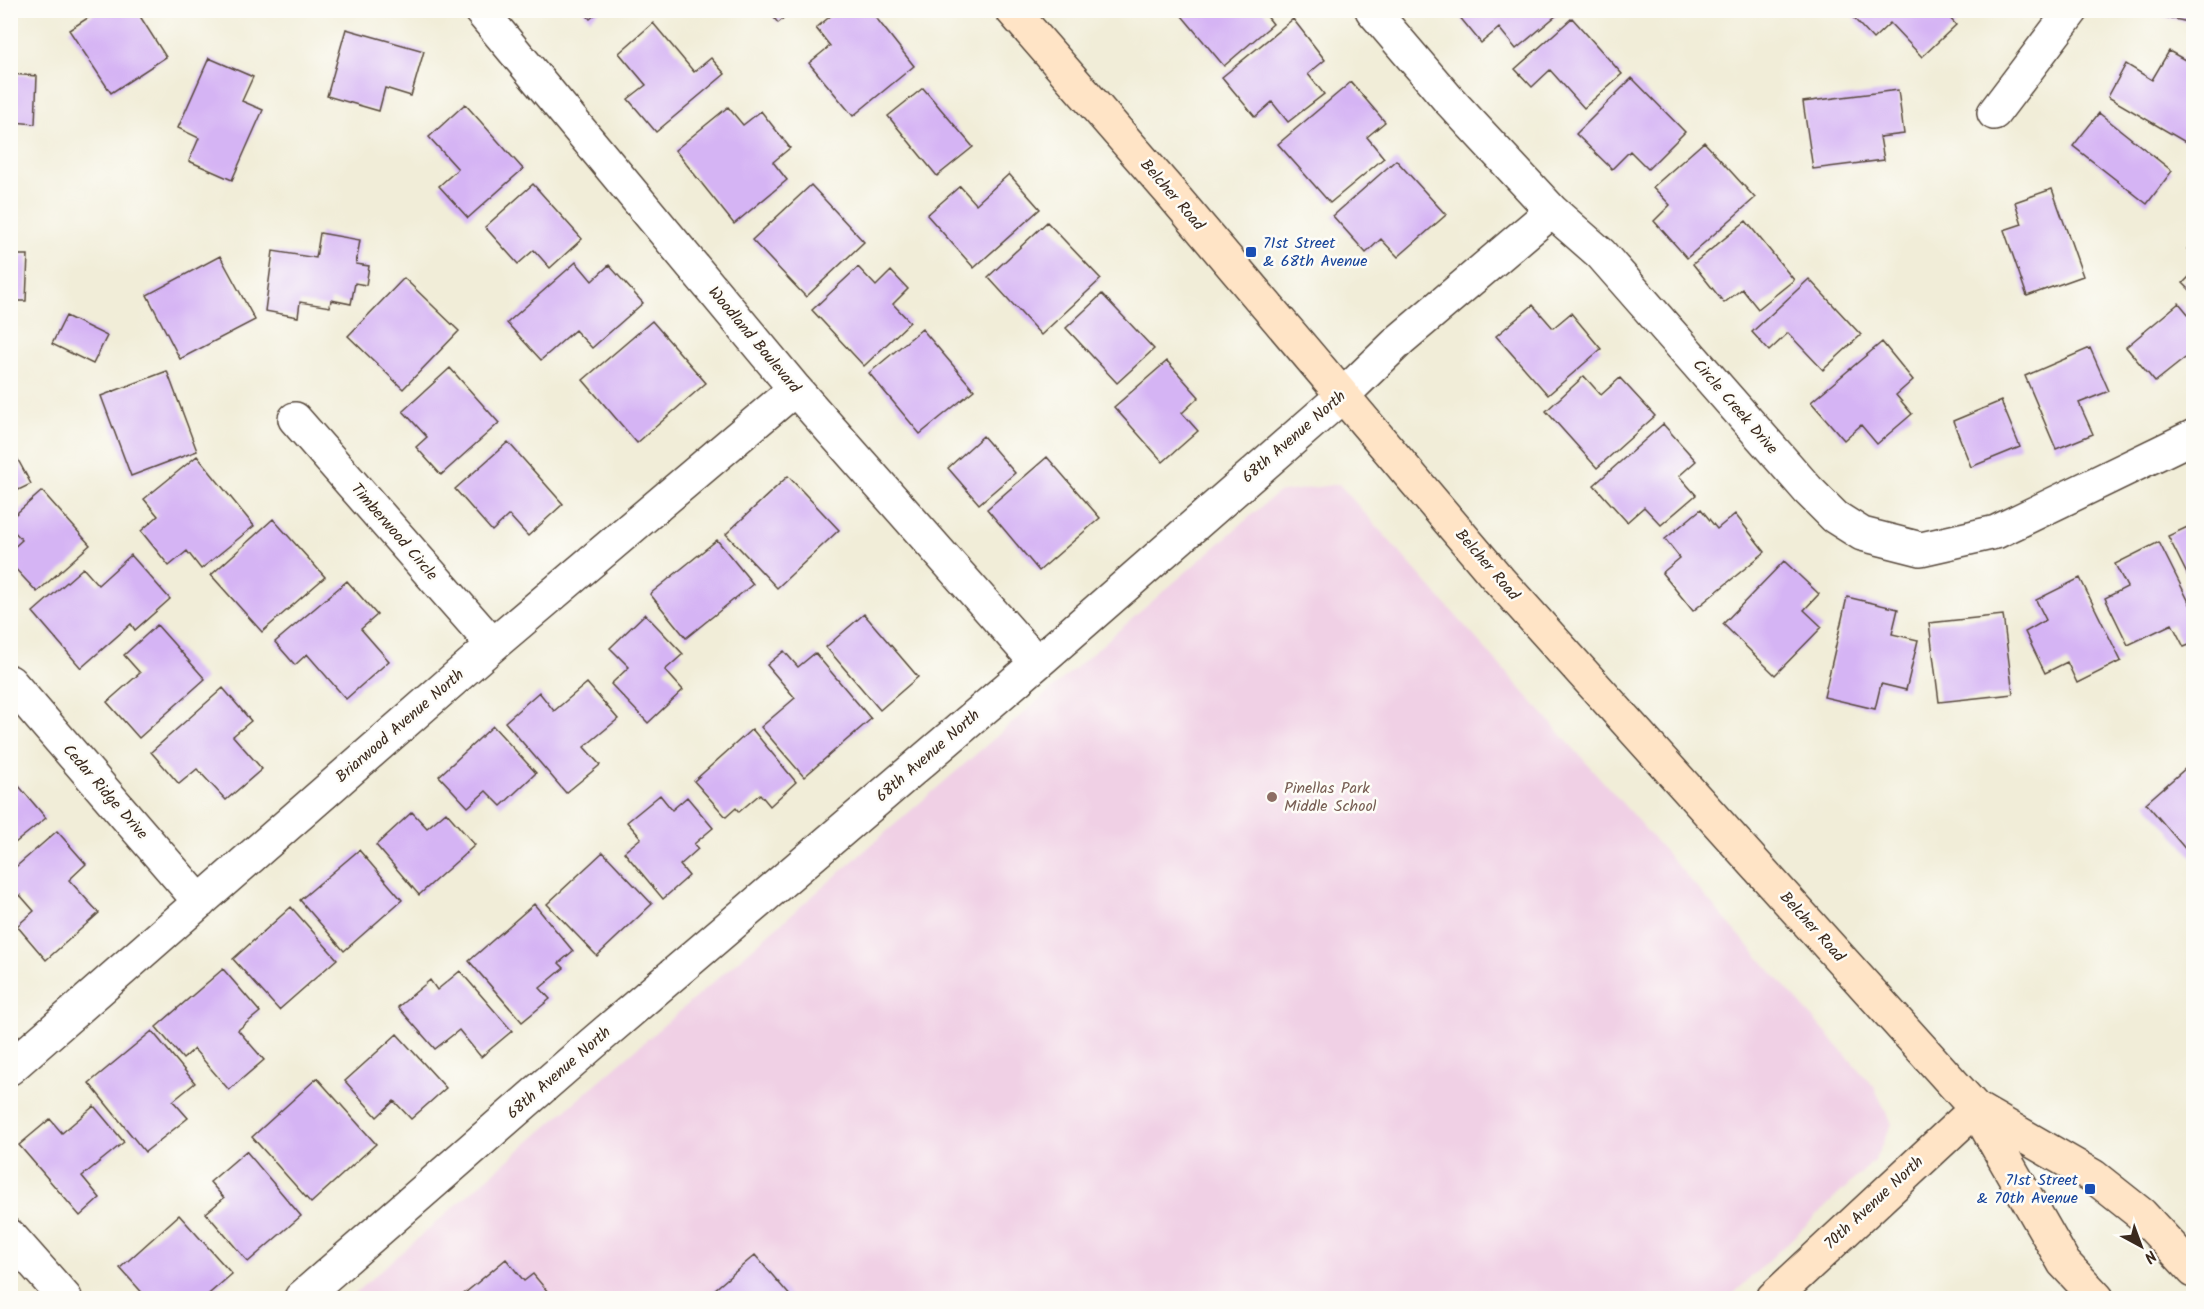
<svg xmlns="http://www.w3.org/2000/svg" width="2204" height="1309" font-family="Kalam,sans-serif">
  <rect width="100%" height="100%" fill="#fdfcf7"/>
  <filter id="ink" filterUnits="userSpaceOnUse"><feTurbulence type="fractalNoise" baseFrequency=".0167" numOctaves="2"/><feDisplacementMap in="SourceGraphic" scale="12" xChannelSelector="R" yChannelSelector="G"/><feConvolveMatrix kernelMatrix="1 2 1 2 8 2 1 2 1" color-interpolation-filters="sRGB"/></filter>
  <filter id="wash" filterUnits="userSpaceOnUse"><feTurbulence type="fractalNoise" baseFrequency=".008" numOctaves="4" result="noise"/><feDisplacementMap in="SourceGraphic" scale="24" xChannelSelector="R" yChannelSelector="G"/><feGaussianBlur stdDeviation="1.35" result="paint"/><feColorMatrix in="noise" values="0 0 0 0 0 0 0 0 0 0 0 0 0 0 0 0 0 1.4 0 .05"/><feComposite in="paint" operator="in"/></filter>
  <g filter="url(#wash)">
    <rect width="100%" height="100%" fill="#f1edd8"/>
    <!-- built -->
    <path fill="#f0d0e5" d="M 1339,484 L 1874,1087 L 1892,1124 L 1874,1161 L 1729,1298 L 349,1298 L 1277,493 Z"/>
    <g id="blocks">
      <!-- building -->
      <path fill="#d5b4f4" d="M 100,10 L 136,10 L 166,57 L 111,93 L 69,30 Z
        M 582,10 L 601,10 L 590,19 Z
        M 768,10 L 794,10 L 778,23 Z
        M 838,10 L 870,10 L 914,66 L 853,116 L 809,63 L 830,46 L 816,28 Z
        M 1177,10 L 1262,10 L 1273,24 L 1224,66 Z
        M 1454,10 L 1563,10 L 1516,49 L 1499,28 L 1481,43 Z
        M 1846,10 L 1943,10 L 1956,25 L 1922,57 L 1890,23 L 1873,39 Z
        M 2154,10 L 2194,10 L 2194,23 L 2154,15 Z
        M 1572,18 L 1622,74 L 1584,108 L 1550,70 L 1532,87 L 1515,69 Z
        M 1293,19 L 1325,60 L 1308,74 L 1324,94 L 1288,122 L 1272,102 L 1255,117 L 1222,77 Z
        M 653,23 L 694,72 L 711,58 L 725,74 L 656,132 L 628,99 L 646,85 L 619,53 Z
        M 346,29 L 424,51 L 411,96 L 385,88 L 379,111 L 327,96 Z
        M 2169,51 L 2194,65 L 2194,132 L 2187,143 L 2108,97 L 2126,64 L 2152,80 Z
        M 209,58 L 253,77 L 242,101 L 263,110 L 232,180 L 189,161 L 199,138 L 178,128 Z
        M 10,74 L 37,76 L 35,124 L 14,122 L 12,144 L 10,144 Z
        M 1632,78 L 1685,132 L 1648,169 L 1630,151 L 1612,169 L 1576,134 Z
        M 1351,82 L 1385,122 L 1367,137 L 1384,158 L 1330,203 L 1278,144 Z
        M 923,88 L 973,147 L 937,176 L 888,116 Z
        M 1898,90 L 1904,134 L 1880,137 L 1884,160 L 1813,169 L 1803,102 Z
        M 465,104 L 523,169 L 468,218 L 439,186 L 458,169 L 429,137 Z
        M 728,107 L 743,125 L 761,111 L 790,148 L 773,162 L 787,180 L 734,224 L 675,150 Z
        M 2099,113 L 2172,171 L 2147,204 L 2073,146 Z
        M 1704,142 L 1755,198 L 1687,258 L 1654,221 L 1670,205 L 1653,187 Z
        M 1396,160 L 1446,215 L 1398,257 L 1381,239 L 1366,253 L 1333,216 Z
        M 1009,174 L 1040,209 L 974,268 L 927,215 L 960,186 L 976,204 Z
        M 533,184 L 582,239 L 550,268 L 534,250 L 518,264 L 485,227 Z
        M 811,185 L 864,242 L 806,297 L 752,240 Z
        M 2052,189 L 2083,276 L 2027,296 L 2004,230 L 2022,224 L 2015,202 Z
        M 1746,221 L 1794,280 L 1758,309 L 1742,289 L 1724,303 L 1693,264 Z
        M 1047,222 L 1101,279 L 1041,335 L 988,277 Z
        M 320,233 L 360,240 L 356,264 L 369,266 L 366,285 L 355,283 L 351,304 L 331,300 L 330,307 L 300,302 L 298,317 L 265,311 L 273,251 L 316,258 Z
        M 2194,243 L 2194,257 L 2187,249 Z
        M 10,255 L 28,255 L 26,301 L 10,301 Z
        M 220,256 L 255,320 L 180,359 L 147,295 Z
        M 576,262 L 592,281 L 609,265 L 643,303 L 592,348 L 575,330 L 541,360 L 507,323 Z
        M 858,267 L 876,286 L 891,271 L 908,289 L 893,304 L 910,322 L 864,366 L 812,310 Z
        M 2194,272 L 2194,294 L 2183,283 Z
        M 404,278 L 459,331 L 403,389 L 348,336 Z
        M 1809,279 L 1861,335 L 1823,370 L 1788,333 L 1769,351 L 1752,332 Z
        M 1102,294 L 1154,349 L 1117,383 L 1066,328 Z
        M 2179,303 L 2194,321 L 2194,351 L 2155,382 L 2126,347 Z
        M 1533,305 L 1553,328 L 1571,313 L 1601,349 L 1548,395 L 1496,336 Z
        M 66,316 L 107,336 L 93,364 L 52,344 Z
        M 652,321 L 706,383 L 637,443 L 583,380 Z
        M 922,329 L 974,390 L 920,434 L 869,373 Z
        M 1882,342 L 1913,380 L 1896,395 L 1912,414 L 1877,444 L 1861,425 L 1844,440 L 1811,402 Z
        M 2090,348 L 2109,391 L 2079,403 L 2093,434 L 2056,449 L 2025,376 Z
        M 1167,361 L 1199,397 L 1182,413 L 1198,431 L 1163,462 L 1114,407 Z
        M 450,368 L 499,423 L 441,475 L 416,447 L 427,437 L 403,411 Z
        M 167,371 L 197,451 L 131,476 L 101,396 Z
        M 1584,376 L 1601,395 L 1620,378 L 1655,416 L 1597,468 L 1546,411 Z
        M 2001,401 L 2020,447 L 1971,467 L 1953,421 Z
        M 1663,424 L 1696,461 L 1679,476 L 1696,495 L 1661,525 L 1644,507 L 1627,522 L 1594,485 Z
        M 983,436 L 1015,473 L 979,504 L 948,468 Z
        M 508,442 L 563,504 L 528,536 L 509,515 L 492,531 L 455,489 Z
        M 10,445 L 31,484 L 10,494 Z
        M 197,456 L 254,526 L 201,569 L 187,551 L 169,566 L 141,531 L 158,516 L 144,499 Z
        M 1047,457 L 1100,518 L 1039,571 L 987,509 Z
        M 788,476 L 839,530 L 777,588 L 726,534 Z
        M 42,491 L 90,545 L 37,592 L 10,563 L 10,551 L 22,540 L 10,527 L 10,519 Z
        M 1701,509 L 1717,529 L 1735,514 L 1765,552 L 1693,611 L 1662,573 L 1680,558 L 1665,539 Z
        M 273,519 L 325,577 L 262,632 L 211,575 Z
        M 2194,524 L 2194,588 L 2168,536 Z
        M 717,540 L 753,584 L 686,638 L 650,594 Z
        M 2159,542 L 2194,612 L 2194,643 L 2184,647 L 2172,624 L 2128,645 L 2105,598 L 2127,587 L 2115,564 Z
        M 131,555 L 170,599 L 135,630 L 131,624 L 81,668 L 33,612 L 83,568 L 98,585 Z
        M 1784,561 L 1819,594 L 1804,610 L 1822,627 L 1775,675 L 1723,624 Z
        M 2080,578 L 2121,661 L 2077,683 L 2067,662 L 2045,673 L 2025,632 L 2046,620 L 2036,600 Z
        M 347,581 L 377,615 L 361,629 L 389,661 L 346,699 L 307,654 L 295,665 L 275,642 Z
        M 1847,597 L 1898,609 L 1892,634 L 1918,640 L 1906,690 L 1881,684 L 1875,709 L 1824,697 Z
        M 645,614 L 683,654 L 665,670 L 683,690 L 648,723 L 611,684 L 629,667 L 610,648 Z
        M 864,614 L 918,677 L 880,710 L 826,647 Z
        M 2003,615 L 2013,694 L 1939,702 L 1929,623 Z
        M 157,625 L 205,679 L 139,738 L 107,702 L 140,673 L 124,655 Z
        M 784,651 L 798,667 L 815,653 L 871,719 L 804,777 L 761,727 L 795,698 L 767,665 Z
        M 587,683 L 618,719 L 584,747 L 600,765 L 566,793 L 505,722 L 539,692 L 554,711 Z
        M 223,688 L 251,721 L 233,736 L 262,769 L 226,800 L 197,769 L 179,784 L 151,752 Z
        M 493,726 L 536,773 L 501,806 L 486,791 L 468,807 L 439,776 Z
        M 752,729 L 796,782 L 770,806 L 760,794 L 739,812 L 736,808 L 726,817 L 694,781 Z
        M 2194,761 L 2194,859 L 2146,803 Z
        M 18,785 L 46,818 L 10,847 L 10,791 Z
        M 660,795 L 672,810 L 687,797 L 713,828 L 694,844 L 698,849 L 680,865 L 689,876 L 663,899 L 624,852 L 641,838 L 627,822 Z
        M 412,812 L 427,828 L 446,812 L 475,845 L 419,895 L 376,845 Z
        M 57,831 L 86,864 L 69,880 L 99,913 L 46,960 L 17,926 L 34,911 L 20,895 L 10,902 L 10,872 Z
        M 359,850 L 402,900 L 344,951 L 300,900 Z
        M 603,852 L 652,904 L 597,956 L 547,904 Z
        M 534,904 L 573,951 L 559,963 L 564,968 L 540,988 L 550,999 L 522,1022 L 469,961 Z
        M 291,907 L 337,959 L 279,1010 L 233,959 Z
        M 223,969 L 260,1012 L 238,1030 L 264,1060 L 229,1090 L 194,1049 L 183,1059 L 156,1027 Z
        M 460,971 L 512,1031 L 481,1057 L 459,1030 L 435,1049 L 398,1007 L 430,980 L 437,990 Z
        M 152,1031 L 195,1083 L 173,1101 L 188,1118 L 145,1152 L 89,1083 Z
        M 397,1034 L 446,1088 L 411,1119 L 394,1101 L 377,1117 L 345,1081 Z
        M 317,1078 L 376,1144 L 311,1203 L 252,1137 Z
        M 94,1106 L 124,1142 L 82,1176 L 100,1198 L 80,1216 L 19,1145 L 50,1119 L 62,1133 Z
        M 246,1151 L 301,1216 L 248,1262 L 206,1213 L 224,1198 L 210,1182 Z
        M 179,1215 L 232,1274 L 204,1298 L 147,1298 L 120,1268 Z
        M 755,1255 L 792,1298 L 709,1298 L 707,1296 Z
        M 506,1259 L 524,1281 L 533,1274 L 553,1298 L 459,1298 Z"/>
    </g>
  </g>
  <g filter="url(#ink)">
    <use href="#blocks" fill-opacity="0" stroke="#56473a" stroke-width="1.5"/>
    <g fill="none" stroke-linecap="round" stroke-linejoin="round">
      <defs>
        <path id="street" d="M 480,10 L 795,389 L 1037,663
          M 1372,10 L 1448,99 L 1552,211 L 1601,254 L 1808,490 L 1835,517 L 1862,534 L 1921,549 L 1996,532 L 2194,436
          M 1994,113 L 2072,10
          M 295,419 L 493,645
          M 10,682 L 200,902
          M 10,1068 L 493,645 L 795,389
          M 10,1236 L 65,1298
          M 301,1298 L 592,1044 L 1037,663 L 1341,397 L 1401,339 L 1552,211"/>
        <path id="secondary" d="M 1012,10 L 1171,193 L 1499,580 L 1976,1109 L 2064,1263 L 2097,1298
          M 1977,1109 L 2093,1176 L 2141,1214 L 2194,1271
          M 1773,1298 L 1976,1109"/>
      </defs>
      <!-- street casing -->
      <use href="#street" stroke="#56473a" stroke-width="36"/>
      <!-- secondary casing -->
      <use href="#secondary" stroke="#56473a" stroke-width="36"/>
      <!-- street -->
      <use href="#street" stroke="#fff" stroke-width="33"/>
      <!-- secondary -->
      <use href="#secondary" stroke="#ffe4c6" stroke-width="33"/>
    </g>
  </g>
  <!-- markers -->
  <g fill="#1a4fb4" stroke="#fdfcf7" stroke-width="2">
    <rect x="1245" y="246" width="12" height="12" rx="3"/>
    <rect x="2084" y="1183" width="12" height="12" rx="3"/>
  </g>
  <circle fill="#8d6e63" stroke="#fdfcf7" stroke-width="2" cx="1272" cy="797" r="6"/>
  <g text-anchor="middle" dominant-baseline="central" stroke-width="5" stroke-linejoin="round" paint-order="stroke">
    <!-- street labels -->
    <g font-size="16" fill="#3b2a1e" stroke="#fdfcf7">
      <text transform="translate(1172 195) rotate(49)">Belcher Road</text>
      <text transform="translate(754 340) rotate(50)">Woodland Boulevard</text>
      <text transform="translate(1735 407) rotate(49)">Circle Creek Drive</text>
      <text transform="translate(1294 437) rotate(-41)">68th Avenue North</text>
      <text transform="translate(394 532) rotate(49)">Timberwood Circle</text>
      <text transform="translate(1487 565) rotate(49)">Belcher Road</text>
      <text transform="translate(400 726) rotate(-41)">Briarwood Avenue North</text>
      <text transform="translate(928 756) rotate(-41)">68th Avenue North</text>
      <text transform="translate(105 792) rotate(49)">Cedar Ridge Drive</text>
      <text transform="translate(1812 927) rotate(48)">Belcher Road</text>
      <text transform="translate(559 1073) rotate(-41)">68th Avenue North</text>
      <text transform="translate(1874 1203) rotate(-43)">70th Avenue North</text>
    </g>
    <!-- transit labels -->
    <g font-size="16" fill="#164399" stroke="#fdfcf7" text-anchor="start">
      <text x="1263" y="243">71st Street<tspan x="1263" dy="18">&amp; 68th Avenue</tspan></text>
      <text x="2078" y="1180" text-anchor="end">71st Street<tspan x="2078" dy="18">&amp; 70th Avenue</tspan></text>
    </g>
    <!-- education labels -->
    <g font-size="16" fill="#785e54" stroke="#fdfcf7" text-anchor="start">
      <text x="1284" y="788">Pinellas Park<tspan x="1284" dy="18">Middle School</tspan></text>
    </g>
  </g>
  <!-- margin -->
  <rect width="2204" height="1309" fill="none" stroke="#fdfcf7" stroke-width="36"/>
  <!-- north arrow -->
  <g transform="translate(2141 1246) rotate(139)" stroke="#fdfcf7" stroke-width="4.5" paint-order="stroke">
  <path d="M0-4.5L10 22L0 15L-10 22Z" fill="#3b2a1e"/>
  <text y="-9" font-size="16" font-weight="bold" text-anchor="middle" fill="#3b2a1e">N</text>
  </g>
</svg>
